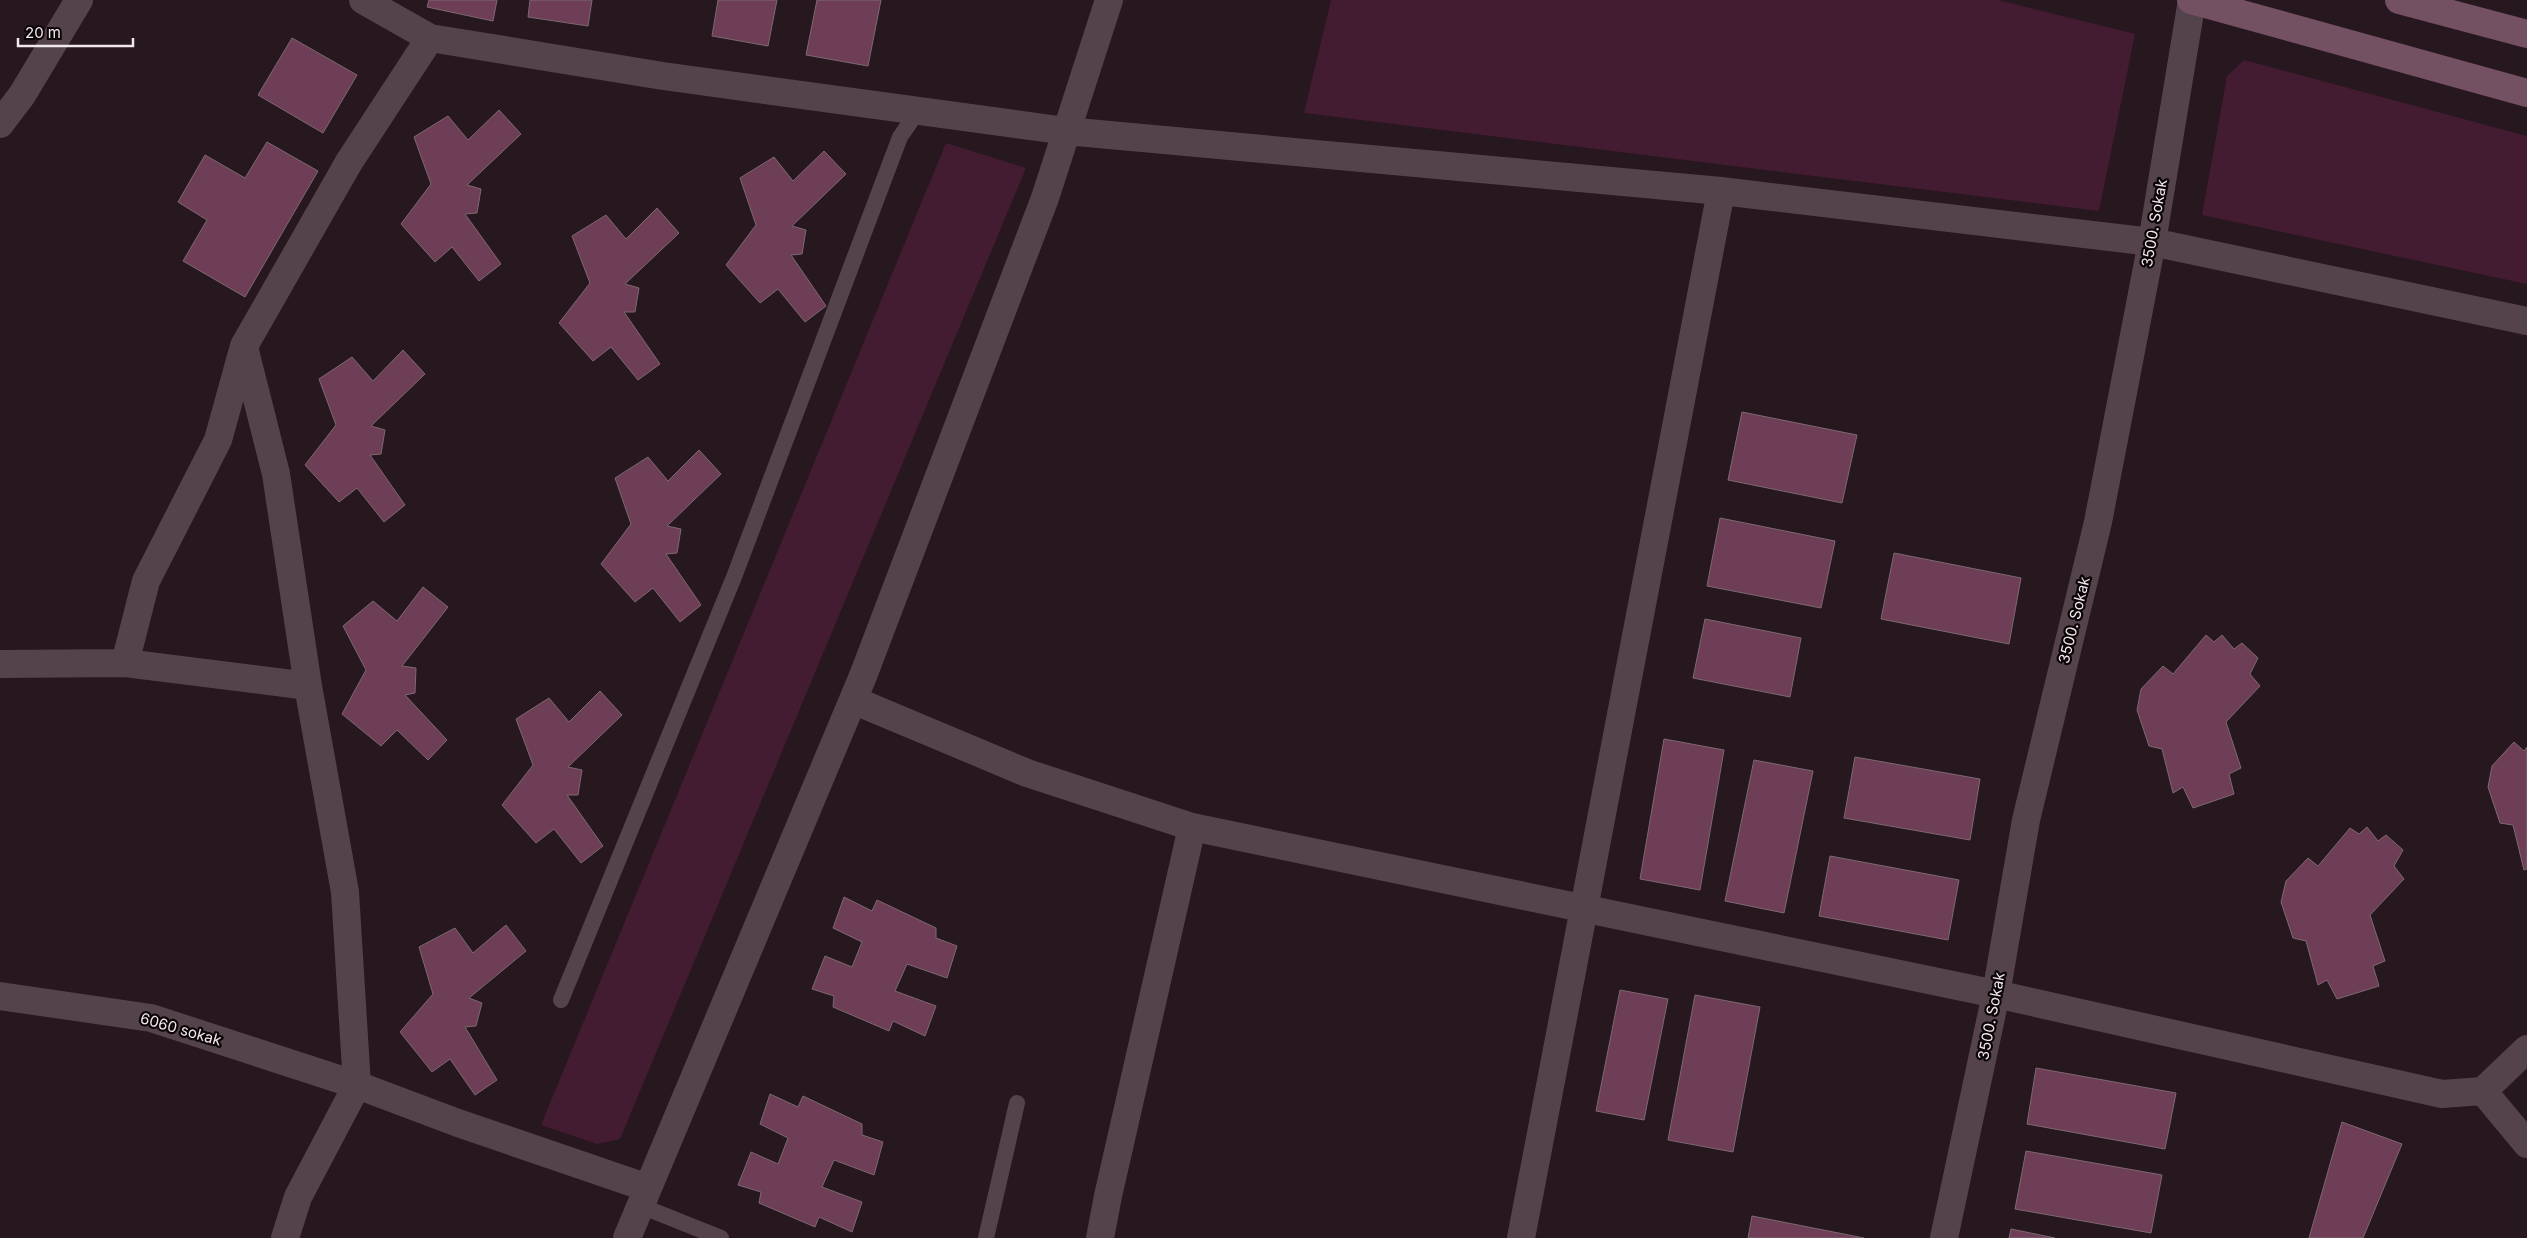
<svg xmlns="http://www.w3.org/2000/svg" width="2527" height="1238" font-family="Inter,sans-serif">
  <rect width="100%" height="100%" fill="#27171f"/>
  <!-- green -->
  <path fill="#441c32" d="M 1331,0 L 1998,0 L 2135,34 L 2099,211 L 1304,113 Z
    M 2244,60 L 2527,136 L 2527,284 L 2202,215 L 2227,76 Z
    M 946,143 L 1026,168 L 620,1139 L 597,1144 L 541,1125 Z"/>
  <!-- building -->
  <path fill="#6e3d56" stroke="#7d6972" d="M 429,0 L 497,0 L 493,21 L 427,7 Z
    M 530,0 L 592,0 L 588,26 L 528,17 Z
    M 718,0 L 777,0 L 768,46 L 712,36 Z
    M 817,0 L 881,0 L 868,66 L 806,55 Z
    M 292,38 L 357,75 L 323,133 L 258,95 Z
    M 499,110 L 521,134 L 467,185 L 481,189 L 477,213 L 465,214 L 501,264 L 479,281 L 452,247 L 435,262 L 401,224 L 431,184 L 414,137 L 448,116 L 468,140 Z
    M 267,142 L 318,171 L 245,297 L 183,261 L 207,220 L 178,202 L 205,155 L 245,178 Z
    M 824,151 L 846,174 L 792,226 L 806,230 L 802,254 L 791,255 L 826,306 L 805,322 L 778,289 L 760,303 L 726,265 L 756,225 L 740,178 L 774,157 L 793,181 Z
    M 657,208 L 679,233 L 625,284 L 639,288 L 635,312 L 624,312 L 660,364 L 638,380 L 611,347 L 593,361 L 559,323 L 590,283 L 572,236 L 606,215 L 626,239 Z
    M 403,350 L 425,374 L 371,426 L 385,430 L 381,454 L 370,455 L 405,505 L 384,522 L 357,488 L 339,502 L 305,465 L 336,425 L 319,379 L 352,357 L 373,381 Z
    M 1742,412 L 1857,435 L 1842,503 L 1728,480 Z
    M 699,450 L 721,474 L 667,526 L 681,529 L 677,553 L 666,554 L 701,605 L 680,622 L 653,588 L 635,602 L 601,564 L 631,524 L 615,478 L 648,457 L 668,481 Z
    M 1720,518 L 1835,541 L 1821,608 L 1707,586 Z
    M 1894,553 L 2021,578 L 2009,644 L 1881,619 Z
    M 423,587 L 448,607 L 402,666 L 416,668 L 415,693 L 405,695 L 447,740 L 428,760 L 397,730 L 381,746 L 342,714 L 366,670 L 343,626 L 373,601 L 397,621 Z
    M 1705,619 L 1801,638 L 1790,697 L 1693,678 Z
    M 2206,635 L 2214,642 L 2222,635 L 2234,649 L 2242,643 L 2258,658 L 2250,674 L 2260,686 L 2226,722 L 2241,768 L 2229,774 L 2234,794 L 2193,808 L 2183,787 L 2173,793 L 2162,749 L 2149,746 L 2137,710 L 2141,689 L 2163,666 L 2173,674 Z
    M 600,691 L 622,715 L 568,767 L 582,770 L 578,795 L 567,795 L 603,846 L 581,863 L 554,829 L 536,843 L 502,805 L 533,765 L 516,719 L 549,698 L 569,722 Z
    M 1664,739 L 1724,750 L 1700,890 L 1640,879 Z
    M 2514,742 L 2524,751 L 2527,747 L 2527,869 L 2524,870 L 2513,825 L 2500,823 L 2488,787 L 2492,766 Z
    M 1855,757 L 1980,779 L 1970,840 L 1844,818 Z
    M 1754,760 L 1813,771 L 1784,913 L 1725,901 Z
    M 2367,827 L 2378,841 L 2386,835 L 2403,850 L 2394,866 L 2404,879 L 2370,915 L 2385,961 L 2373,966 L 2379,986 L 2337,999 L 2327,980 L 2318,985 L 2306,941 L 2293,938 L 2281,902 L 2286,881 L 2308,858 L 2318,866 L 2350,828 L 2359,834 Z
    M 1830,856 L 1959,880 L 1948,940 L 1819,916 Z
    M 844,897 L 872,911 L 877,900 L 936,928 L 936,938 L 957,946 L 947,978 L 907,964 L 895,991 L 936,1006 L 925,1036 L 893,1021 L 889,1031 L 833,1007 L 834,996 L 812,989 L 825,956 L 852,967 L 862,942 L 833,928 Z
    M 506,925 L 526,951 L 469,998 L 482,1003 L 476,1026 L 465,1027 L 497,1080 L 475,1095 L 450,1059 L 432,1072 L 400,1032 L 433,994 L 419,947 L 455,928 L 473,953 Z
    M 1620,990 L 1668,999 L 1644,1120 L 1596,1111 Z
    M 1695,995 L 1760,1007 L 1733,1152 L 1668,1140 Z
    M 2036,1068 L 2176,1093 L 2165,1149 L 2027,1124 Z
    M 770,1094 L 798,1107 L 803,1096 L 862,1124 L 862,1135 L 883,1142 L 874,1175 L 834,1160 L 822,1187 L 862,1202 L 852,1232 L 819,1217 L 815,1227 L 759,1203 L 761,1192 L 738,1185 L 751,1152 L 778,1164 L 788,1138 L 760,1124 Z
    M 2342,1122 L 2402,1144 L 2363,1238 L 2309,1238 Z
    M 2026,1151 L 2162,1175 L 2151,1233 L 2015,1209 Z
    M 1752,1216 L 1864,1238 L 1748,1238 Z
    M 2011,1229 L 2055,1238 L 2009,1238 Z"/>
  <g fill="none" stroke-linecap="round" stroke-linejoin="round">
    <!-- lane -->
    <path stroke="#55434c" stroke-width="16" d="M 561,1000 L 734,577 L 900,137 L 918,111
      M 641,1206 L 721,1238
      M 986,1238 L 1017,1103"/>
    <!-- street -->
    <path stroke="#55434c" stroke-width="28" d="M 363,0 L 430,38 L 663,76 L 1066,131 L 1721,191 L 2152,242 L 2527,321
      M 0,124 L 22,95 L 79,0
      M 244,347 L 276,474 L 308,686
      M 125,663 L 146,581 L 218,440 L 244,346 L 349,162 L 430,38
      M 0,664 L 125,663 L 308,686 L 345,892 L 357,1085 L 458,1123 L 648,1188
      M 853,700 L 1027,773 L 1192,827 L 1996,994 L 2442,1094 L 2483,1091 L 2527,1049
      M 0,996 L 151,1018 L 357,1085 L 298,1197 L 285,1238
      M 2483,1091 L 2527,1144
      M 627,1238 L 863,676 L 1045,198 L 1109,0
      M 1100,1238 L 1108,1196 L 1192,827
      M 1521,1238 L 1721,191
      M 1944,1238 L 1996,994 L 2026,820 L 2098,522 L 2152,242 L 2192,0"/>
    <!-- secondary -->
    <path stroke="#745063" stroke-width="28" d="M 2191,0 L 2527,93
      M 2399,0 L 2527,34"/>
  </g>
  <g text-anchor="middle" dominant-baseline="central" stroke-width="4.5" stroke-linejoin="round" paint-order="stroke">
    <!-- street labels -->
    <g font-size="15" fill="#f2e7ec" stroke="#0b0508">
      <text transform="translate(2154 223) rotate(-80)">3500. Sokak</text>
      <text transform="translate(2074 620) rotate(-76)">3500. Sokak</text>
      <text transform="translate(1991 1016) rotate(-79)">3500. Sokak</text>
      <text transform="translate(181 1029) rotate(16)">6060 sokak</text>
    </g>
  </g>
  <!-- scale -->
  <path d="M18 38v8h115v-8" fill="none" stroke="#f2e7ec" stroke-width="2.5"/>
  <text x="25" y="38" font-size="15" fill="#f2e7ec" stroke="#0b0508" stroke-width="4" paint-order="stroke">20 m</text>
</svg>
